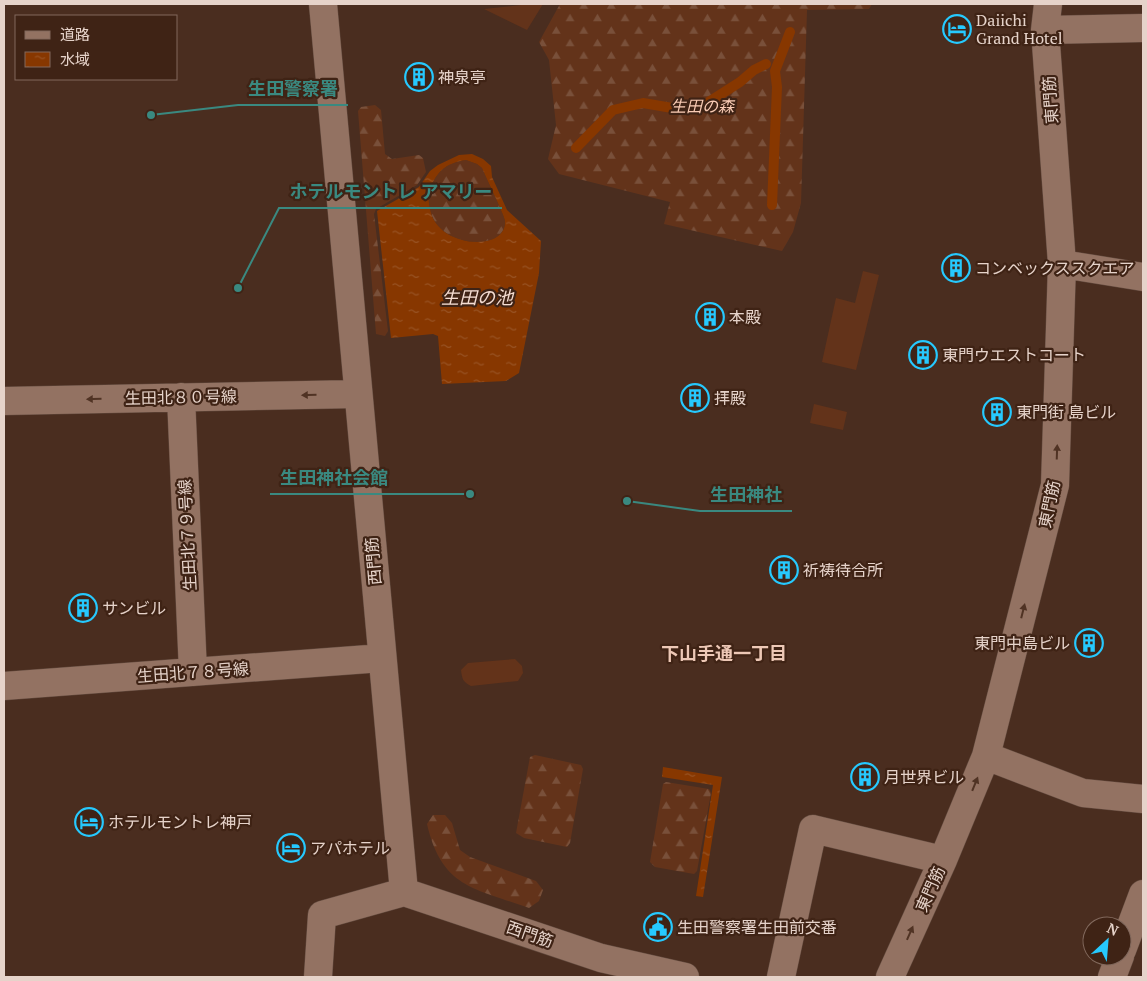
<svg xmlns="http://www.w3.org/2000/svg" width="1147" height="981" font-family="'PT Serif','Noto Sans JP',serif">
  <defs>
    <pattern id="forest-firs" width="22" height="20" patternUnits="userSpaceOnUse" patternTransform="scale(1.25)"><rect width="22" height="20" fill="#63331a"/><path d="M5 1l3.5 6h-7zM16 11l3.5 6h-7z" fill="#79503a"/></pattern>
    <pattern id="water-ripples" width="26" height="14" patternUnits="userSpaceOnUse" patternTransform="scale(1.25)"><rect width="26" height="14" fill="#873700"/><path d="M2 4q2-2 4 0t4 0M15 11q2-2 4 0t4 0" fill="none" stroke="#985324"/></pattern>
  </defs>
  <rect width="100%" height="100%" fill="#4a2d1f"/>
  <!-- forest -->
  <path fill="url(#forest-firs)" d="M 560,4 L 872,4 L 869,9 L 807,10 L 801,203 L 793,232 L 782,251 L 664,224 L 670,202 L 559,174 L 548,159 L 556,125 L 549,60 L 539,42 Z
    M 375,105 L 381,110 L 385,154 L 392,159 L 419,155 L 423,158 L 426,172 L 417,185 L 376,209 L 374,214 L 388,331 L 385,336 L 376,334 L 358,111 L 361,107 Z
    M 466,160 L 477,164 L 482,168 C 486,178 504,214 505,221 C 507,253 435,248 430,208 C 428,199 427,194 431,186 C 439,169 448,163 466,160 Z
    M 535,755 L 581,765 L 583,769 L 570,843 L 567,847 L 524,838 L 516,833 L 530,757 Z
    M 666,782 L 709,789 L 711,793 L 697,871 L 694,874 L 655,867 L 650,862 L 663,784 Z
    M 433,815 L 445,815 L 452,823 L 460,850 L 470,857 L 536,881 L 543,890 L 539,901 L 529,908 C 474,888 442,888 427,824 Z"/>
  <!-- garden -->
  <path fill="#63331a" d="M 530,4 L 543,4 L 527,30 L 484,9 Z
    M 863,271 L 879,275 L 856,370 L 822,362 L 836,298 L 855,303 Z
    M 814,404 L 847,412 L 843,430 L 810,423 Z
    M 515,659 L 522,666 L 523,673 L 518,681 L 471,686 C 463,682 462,679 461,670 L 468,663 Z"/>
  <!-- water -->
  <path fill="url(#water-ripples)" fill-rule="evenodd" d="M 472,154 L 483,159 L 491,166 L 492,177 L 507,210 L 541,241 L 539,273 L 519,373 L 506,381 L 442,384 L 438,336 L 433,334 L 391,338 L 377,211 L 419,187 L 430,171 L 438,165 L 459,155 ZM 466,160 L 477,164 L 482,168 C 486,178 504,214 505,221 C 507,253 435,248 430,208 C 428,199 428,194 431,186 C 439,169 448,163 466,160 Z
    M 663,767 L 722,777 L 703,897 L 696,896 L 713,785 L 662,777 Z"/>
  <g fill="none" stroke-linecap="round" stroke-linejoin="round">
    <!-- stream -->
    <path stroke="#873700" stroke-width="10" d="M 576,148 L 613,110 L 643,103 L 684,110 L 704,105 L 740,82 L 754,70 L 766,64
      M 772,205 L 777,87 L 775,71 L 790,32"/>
    <defs>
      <path id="minor" d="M 323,4 L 404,892 L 601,958 L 685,977
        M 1045,30 L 1143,28
        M 1062,264 L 1143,277
        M 181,397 L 193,672
        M 4,401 L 357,394
        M 4,686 L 382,658
        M 986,756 L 1083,793 L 1143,799
        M 1122,950 L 1143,894
        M 318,977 L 322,915 L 404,892
        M 781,977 L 813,829 L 943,860
        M 890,977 L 943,860 L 986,756 L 1055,485 L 1062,264 L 1045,30 L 1048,4
        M 1112,977 L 1120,956"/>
    </defs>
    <!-- minor casing -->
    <use href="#minor" stroke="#624a3e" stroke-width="29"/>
    <!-- minor -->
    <use href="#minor" stroke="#937262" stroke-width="28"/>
  </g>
  <!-- one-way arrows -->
  <defs><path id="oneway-solid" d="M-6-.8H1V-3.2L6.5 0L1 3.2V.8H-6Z" transform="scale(1.25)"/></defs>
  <g fill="#503324">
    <use href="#oneway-solid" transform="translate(309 395) rotate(179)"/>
    <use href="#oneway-solid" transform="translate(94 399) rotate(179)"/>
    <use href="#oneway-solid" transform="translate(1057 452) rotate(-88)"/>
    <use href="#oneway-solid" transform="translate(1023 611) rotate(-76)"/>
    <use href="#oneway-solid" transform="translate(975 784) rotate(-68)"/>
    <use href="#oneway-solid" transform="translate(910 933) rotate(-66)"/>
  </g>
  <!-- icons -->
  <defs>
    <symbol id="hotel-ring" viewBox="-11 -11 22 22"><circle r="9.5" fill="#3f2315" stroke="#26c9fe" stroke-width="1.5"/><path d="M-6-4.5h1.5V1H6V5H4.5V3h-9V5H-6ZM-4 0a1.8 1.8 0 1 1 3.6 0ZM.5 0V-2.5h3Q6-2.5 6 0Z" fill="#26c9fe"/></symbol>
    <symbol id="building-ring" viewBox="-11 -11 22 22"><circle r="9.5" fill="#3f2315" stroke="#26c9fe" stroke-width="1.5"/><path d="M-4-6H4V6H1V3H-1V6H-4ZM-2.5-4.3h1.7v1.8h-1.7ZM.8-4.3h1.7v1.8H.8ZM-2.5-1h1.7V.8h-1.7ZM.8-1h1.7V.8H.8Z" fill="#26c9fe"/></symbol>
    <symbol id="civic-ring" viewBox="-11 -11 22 22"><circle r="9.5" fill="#3f2315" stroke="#26c9fe" stroke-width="1.5"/><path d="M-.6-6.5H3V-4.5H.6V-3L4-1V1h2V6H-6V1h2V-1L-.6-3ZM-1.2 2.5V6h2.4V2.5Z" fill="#26c9fe"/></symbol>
  </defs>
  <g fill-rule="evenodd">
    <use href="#hotel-ring" x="941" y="13" width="32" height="32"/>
    <use href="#building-ring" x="403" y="61" width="32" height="32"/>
    <use href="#building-ring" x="940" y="252" width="32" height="32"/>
    <use href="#building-ring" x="694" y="301" width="32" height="32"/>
    <use href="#building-ring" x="907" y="339" width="32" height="32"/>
    <use href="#building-ring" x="679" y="382" width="32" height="32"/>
    <use href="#building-ring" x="981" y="396" width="32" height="32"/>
    <use href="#building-ring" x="768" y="554" width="32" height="32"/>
    <use href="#building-ring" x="67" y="592" width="32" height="32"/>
    <use href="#building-ring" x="1073" y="627" width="32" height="32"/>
    <use href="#building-ring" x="849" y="761" width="32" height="32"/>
    <use href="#hotel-ring" x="73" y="806" width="32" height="32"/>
    <use href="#hotel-ring" x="275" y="832" width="32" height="32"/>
    <use href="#civic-ring" x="642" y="911" width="32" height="32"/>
  </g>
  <g text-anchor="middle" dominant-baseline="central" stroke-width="4.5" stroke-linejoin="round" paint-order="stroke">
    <!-- poi labels -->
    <g font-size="16" fill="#e6d3ca" stroke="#3f2315" text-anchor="start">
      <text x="976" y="20">Daiichi<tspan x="976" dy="18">Grand Hotel</tspan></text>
      <text x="438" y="77">神泉亭</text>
      <text x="975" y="268">コンベックススクエア</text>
      <text x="729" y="317">本殿</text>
      <text x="942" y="355">東門ウエストコート</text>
      <text x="714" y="398">拝殿</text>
      <text x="1016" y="412">東門街 島ビル</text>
      <text x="803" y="570">祈祷待合所</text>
      <text x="102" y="608">サンビル</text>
      <text x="1070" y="643" text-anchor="end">東門中島ビル</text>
      <text x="884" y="777">月世界ビル</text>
      <text x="108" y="822">ホテルモントレ神戸</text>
      <text x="310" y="848">アパホテル</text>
      <text x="677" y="927">生田警察署生田前交番</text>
    </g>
    <!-- street labels -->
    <g font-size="16" fill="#e6d3ca" stroke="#3f2315">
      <text transform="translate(1050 100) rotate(-94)">東門筋</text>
      <text transform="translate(181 397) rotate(-1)">生田北８０号線</text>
      <text transform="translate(1049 504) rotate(-78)">東門筋</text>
      <text transform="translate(187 535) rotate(-93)">生田北７９号線</text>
      <text transform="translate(373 561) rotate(-95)">西門筋</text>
      <text transform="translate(193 672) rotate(-4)">生田北７８号線</text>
      <text transform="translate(930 889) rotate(-66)">東門筋</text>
      <text transform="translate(530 934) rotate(19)">西門筋</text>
    </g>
    <!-- park labels -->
    <g font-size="16" font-style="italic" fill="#f9cbb4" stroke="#3f2315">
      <text x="702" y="106">生田の森</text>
    </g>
    <!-- water labels -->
    <g font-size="18" font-style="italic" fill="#f5ddd2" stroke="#3f2315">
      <text x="477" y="297">生田の池</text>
    </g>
    <!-- neighbourhood labels -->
    <g font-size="18" font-weight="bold" fill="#edc8b6" stroke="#3f2315">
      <text x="724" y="653">下山手通一丁目</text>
    </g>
  </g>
  <!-- callouts -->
  <path fill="none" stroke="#3a8980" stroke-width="2" d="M151 115L238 105H348M238 288L279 208H502M470 494L398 494H270M627 501L700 511H792"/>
  <g fill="#3a8980" stroke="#3f2315" stroke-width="2">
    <circle cx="151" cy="115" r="5"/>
    <circle cx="238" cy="288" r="5"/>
    <circle cx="470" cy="494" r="5"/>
    <circle cx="627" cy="501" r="5"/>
  </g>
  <g font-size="18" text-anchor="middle" font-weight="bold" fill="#3a8980" stroke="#3f2315" stroke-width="4.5" stroke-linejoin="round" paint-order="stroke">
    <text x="293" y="95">生田警察署</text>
    <text x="391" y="198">ホテルモントレ アマリー</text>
    <text x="334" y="484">生田神社会館</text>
    <text x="746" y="501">生田神社</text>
  </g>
  <!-- border -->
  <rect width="1147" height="981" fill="none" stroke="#e6d3ca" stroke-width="10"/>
  <!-- legend -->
  <rect x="15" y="15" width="162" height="65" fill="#3f2315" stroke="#82695d"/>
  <rect x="25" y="31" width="25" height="8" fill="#937262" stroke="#82695d"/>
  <text x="60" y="40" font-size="15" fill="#e6d3ca">道路</text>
  <rect x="25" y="52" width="25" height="15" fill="url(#water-ripples)" stroke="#82695d"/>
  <text x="60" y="65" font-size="15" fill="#e6d3ca">水域</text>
  <!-- north arrow -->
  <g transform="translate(1107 941) rotate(26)"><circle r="24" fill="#3f2315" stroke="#82695d"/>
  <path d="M0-4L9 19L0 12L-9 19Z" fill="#26c9fe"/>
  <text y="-8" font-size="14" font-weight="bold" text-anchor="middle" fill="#e6d3ca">N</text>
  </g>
</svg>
